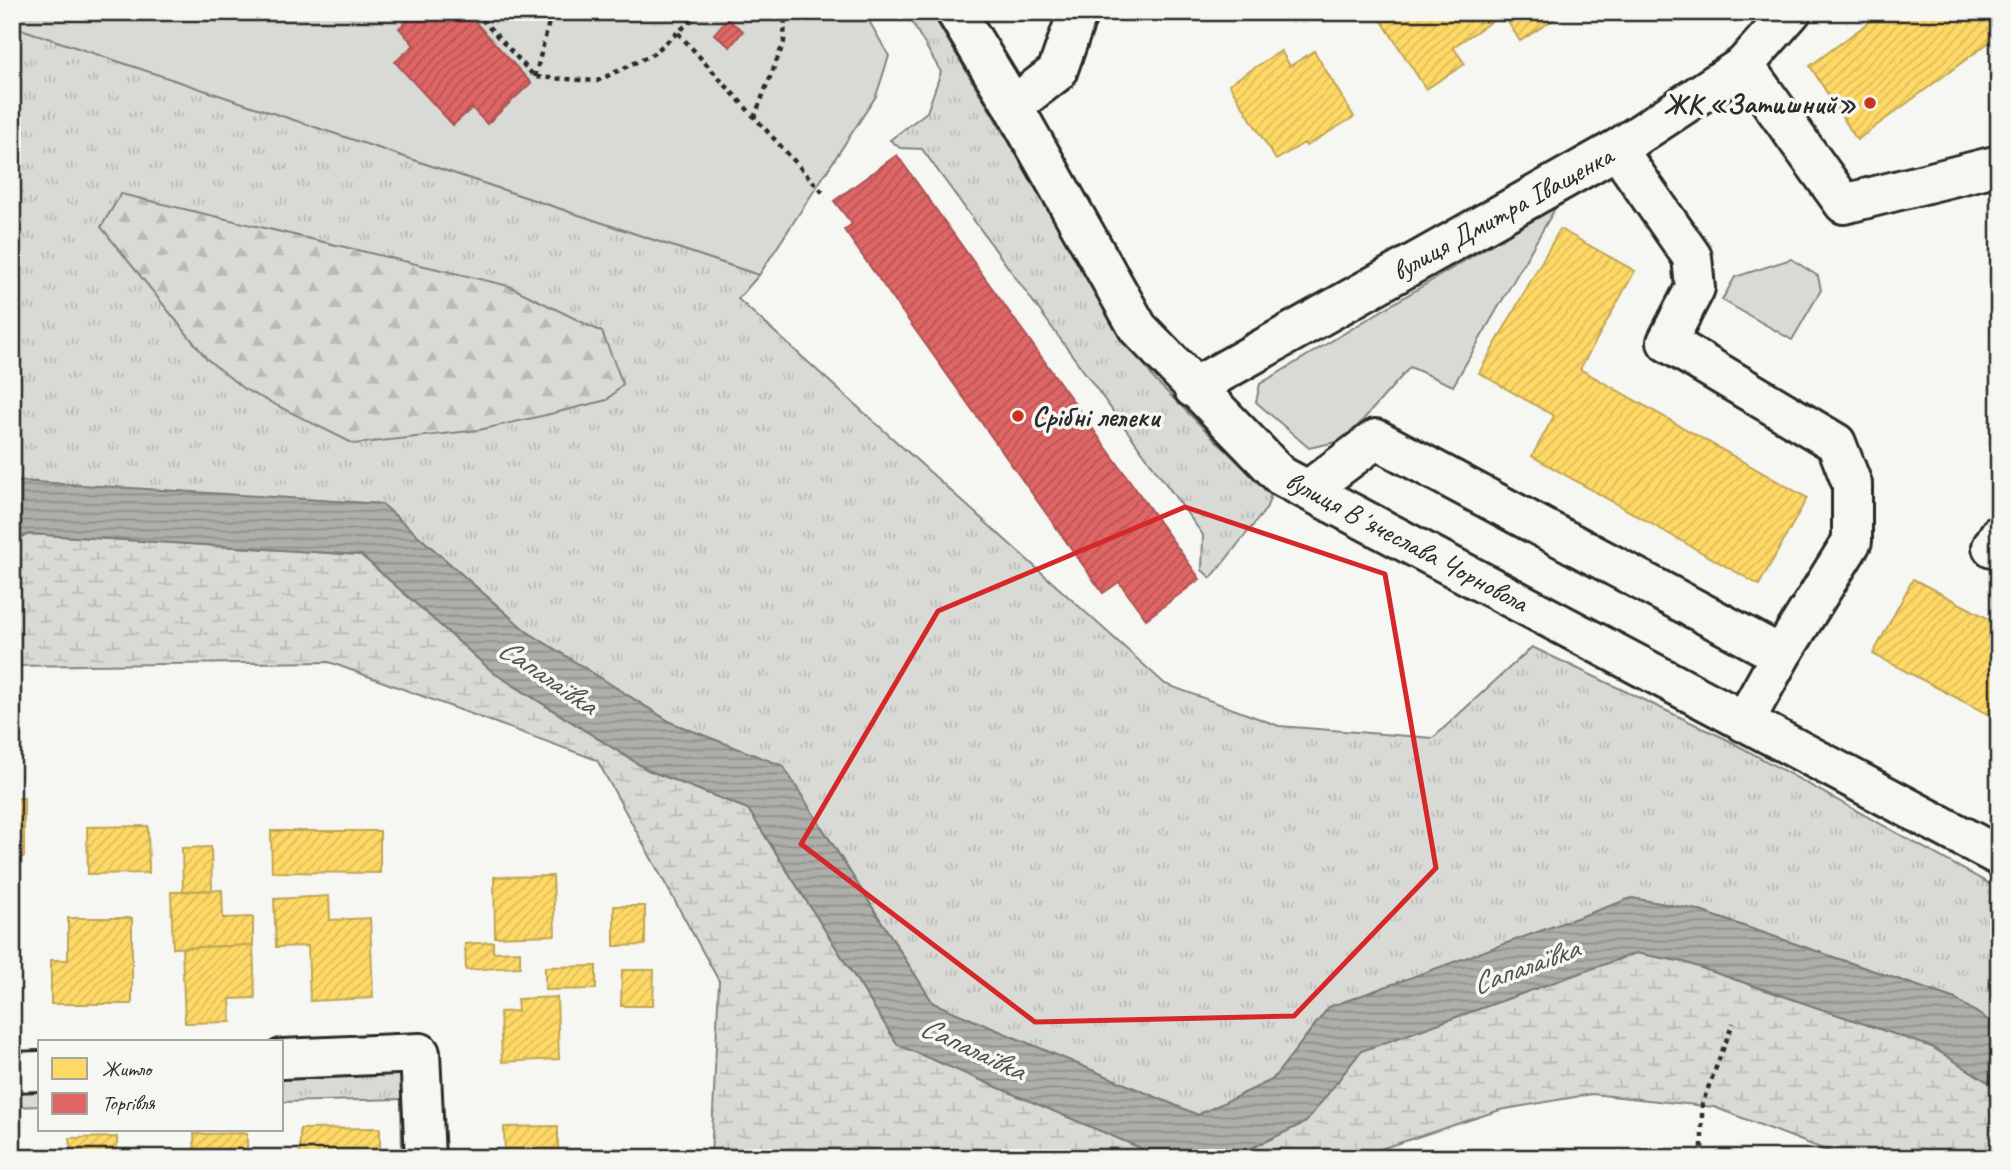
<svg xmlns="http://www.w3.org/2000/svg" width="2011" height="1170" font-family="Caveat,sans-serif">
  <defs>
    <pattern id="grass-tufts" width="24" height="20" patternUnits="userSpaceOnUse" patternTransform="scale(1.75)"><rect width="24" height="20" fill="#d9d9d5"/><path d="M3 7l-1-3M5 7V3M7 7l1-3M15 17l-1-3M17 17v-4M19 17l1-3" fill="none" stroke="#babab7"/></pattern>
    <pattern id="forest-firs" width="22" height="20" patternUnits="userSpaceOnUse" patternTransform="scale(1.75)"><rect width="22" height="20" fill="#d9d9d5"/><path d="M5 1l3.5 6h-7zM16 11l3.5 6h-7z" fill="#babab7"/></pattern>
    <pattern id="wetland-marsh" width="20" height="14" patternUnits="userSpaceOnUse" patternTransform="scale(1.75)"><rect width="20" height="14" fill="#d9d9d5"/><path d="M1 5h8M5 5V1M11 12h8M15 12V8" fill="none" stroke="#babab7"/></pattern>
    <pattern id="water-rules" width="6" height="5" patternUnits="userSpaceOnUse" patternTransform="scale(1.75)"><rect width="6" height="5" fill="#aeaeab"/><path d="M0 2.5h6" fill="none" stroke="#8e8e8b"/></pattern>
    <pattern id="homes-hatch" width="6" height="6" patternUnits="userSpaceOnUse" patternTransform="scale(1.75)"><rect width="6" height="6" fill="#ffd966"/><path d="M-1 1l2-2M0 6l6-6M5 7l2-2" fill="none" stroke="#dbba59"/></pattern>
    <pattern id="shops-hatch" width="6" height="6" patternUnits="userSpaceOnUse" patternTransform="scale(1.75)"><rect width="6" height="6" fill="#e06666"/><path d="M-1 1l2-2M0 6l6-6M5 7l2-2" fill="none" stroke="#b65454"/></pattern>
  </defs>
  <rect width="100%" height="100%" fill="#f6f6f2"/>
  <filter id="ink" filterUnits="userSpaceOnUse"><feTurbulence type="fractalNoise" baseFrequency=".0143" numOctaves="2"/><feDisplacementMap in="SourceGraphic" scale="14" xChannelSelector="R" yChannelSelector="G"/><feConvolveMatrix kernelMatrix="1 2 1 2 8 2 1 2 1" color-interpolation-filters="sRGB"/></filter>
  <g filter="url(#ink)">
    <!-- grass -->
    <path fill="url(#grass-tufts)" stroke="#828280" stroke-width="2" d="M 906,12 L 931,12 L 1120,328 L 1154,379 L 1271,495 L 1266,509 L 1211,578 L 1202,570 L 1203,535 L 922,149 L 900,148 L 890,140 L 927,112 L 941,72 Z
      M 12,26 L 759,275 L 738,299 L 1165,684 L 1279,726 L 1433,738 L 1532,647 L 1726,739 L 1999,889 L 1999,1027 L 1955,999 L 1697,910 L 1632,898 L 1329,1007 L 1272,1080 L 1198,1115 L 933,1003 L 783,766 L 672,723 L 526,631 L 382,504 L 12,484 Z
      M 405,1069 L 409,1158 L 402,1158 L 401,1099 L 282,1102 L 282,1075 Z
      M 40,1087 L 40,1106 L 12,1107 L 12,1089 Z"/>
    <!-- forest -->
    <path fill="url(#forest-firs)" stroke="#828280" stroke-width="2" d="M 121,194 L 509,286 L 602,332 L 623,384 L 607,400 L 546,415 L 479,430 L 354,444 L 244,389 L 207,359 L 101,227 Z"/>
    <!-- wetland -->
    <path fill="url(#wetland-marsh)" stroke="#828280" stroke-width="2" d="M 29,534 L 361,555 L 494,673 L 648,770 L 748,809 L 898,1045 L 1164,1158 L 711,1158 L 719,981 L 597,760 L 329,662 L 12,666 L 12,541 Z
      M 1636,953 L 1684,962 L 1932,1047 L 1999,1089 L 1999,1158 L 1846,1158 L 1714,1107 L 1592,1094 L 1500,1110 L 1353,1158 L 1231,1158 L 1306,1122 L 1361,1051 Z"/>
    <!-- green -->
    <path fill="#d9d9d5" stroke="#828280" stroke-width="2" d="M 17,12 L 864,12 L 889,56 L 876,96 L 759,275 L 12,26 L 12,19 Z
      M 1557,205 L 1453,386 L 1410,367 L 1345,440 L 1309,448 L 1256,402 L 1260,384 Z
      M 1791,259 L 1818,276 L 1821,290 L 1792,340 L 1722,300 L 1735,277 Z"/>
    <!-- water -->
    <path fill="url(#water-rules)" stroke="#7a7a78" stroke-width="2" d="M 20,481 L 382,504 L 526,631 L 672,723 L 783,766 L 933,1003 L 1198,1115 L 1272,1080 L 1329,1007 L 1632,898 L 1697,910 L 1955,999 L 1999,1027 L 1999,1089 L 1932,1047 L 1684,962 L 1636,953 L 1361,1051 L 1306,1122 L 1231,1158 L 1164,1158 L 898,1045 L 748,809 L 648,770 L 494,673 L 361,555 L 29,534 L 12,541 L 12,484 Z"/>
    <!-- homes -->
    <path fill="url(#homes-hatch)" stroke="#bfa554" stroke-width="2" d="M 1376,12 L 1561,12 L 1562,14 L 1520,41 L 1503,14 L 1453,47 L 1465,64 L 1426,89 Z
      M 1883,12 L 1999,12 L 1999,35 L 1857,140 L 1810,66 Z
      M 1281,51 L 1290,66 L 1314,51 L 1354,117 L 1306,146 L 1304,143 L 1276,160 L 1229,84 Z
      M 1560,229 L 1635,271 L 1580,369 L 1807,498 L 1759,585 L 1532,456 L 1554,416 L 1479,373 Z
      M 1913,579 L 1999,624 L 1999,720 L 1873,654 Z
      M 12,798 L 24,798 L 24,857 L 12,857 Z
      M 148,826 L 149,873 L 88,874 L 87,827 Z
      M 271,831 L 380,831 L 380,873 L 272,872 Z
      M 211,847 L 212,890 L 183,891 L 182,848 Z
      M 553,876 L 555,935 L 495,937 L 494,877 Z
      M 222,890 L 223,918 L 253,917 L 253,945 L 173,948 L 171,892 Z
      M 329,896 L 330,920 L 370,918 L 373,998 L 310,1001 L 308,946 L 276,947 L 274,899 Z
      M 614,906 L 645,906 L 645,945 L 614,946 Z
      M 68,918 L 132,918 L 132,1004 L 51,1004 L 51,960 L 68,960 Z
      M 493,942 L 493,952 L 520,951 L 520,967 L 466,970 L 465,944 Z
      M 253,945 L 255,998 L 230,999 L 231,1022 L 185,1023 L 182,948 Z
      M 596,966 L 596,989 L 545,990 L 545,967 Z
      M 622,970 L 654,970 L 653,1006 L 621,1006 Z
      M 557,997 L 559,1059 L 502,1062 L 500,1012 L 518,1011 L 517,999 Z
      M 558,1126 L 558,1158 L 505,1158 L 504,1127 Z
      M 380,1128 L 380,1158 L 300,1158 L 300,1129 Z
      M 247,1133 L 247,1158 L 195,1158 L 194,1134 Z
      M 117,1137 L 117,1158 L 71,1158 L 70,1138 Z"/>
    <!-- shops -->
    <path fill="url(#shops-hatch)" stroke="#aa5454" stroke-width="2" d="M 416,12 L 466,12 L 531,83 L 487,124 L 472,108 L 453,125 L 395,62 L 414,45 L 399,28 Z
      M 727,19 L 743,31 L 730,47 L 714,34 Z
      M 897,155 L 1200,579 L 1146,619 L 1119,582 L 1103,593 L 844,230 L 852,224 L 834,201 Z"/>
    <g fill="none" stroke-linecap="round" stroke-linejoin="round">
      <defs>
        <path id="minor" d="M 956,12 L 1013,106 L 1138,328 L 1281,476 L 1999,856
          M 1744,65 L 1844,204 L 1999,165
          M 1013,106 L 1057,72 L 1078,12
          M 1617,149 L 1692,257 L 1695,288 L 1667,342 L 1836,443 L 1852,484 L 1852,541 L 1781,655 L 1744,722
          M 1193,388 L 1617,149 L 1744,65 L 1791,12
          M 1308,490 L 1376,439 L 1781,655
          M 1992,547 L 1999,535
          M 282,1059 L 420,1053 L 425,1158
          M 12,1072 L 40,1071"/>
      </defs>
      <!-- minor casing -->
      <use href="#minor" stroke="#2b2b2b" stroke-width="44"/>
      <!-- path -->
      <path stroke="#2b2b2b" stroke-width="4.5" stroke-dasharray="5 5" stroke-linecap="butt" d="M 475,12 L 535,77 L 597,81 L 653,54 L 701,12
        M 678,33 L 826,196
        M 535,77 L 550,18 L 548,12
        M 754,118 L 784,42 L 785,12
        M 1702,1158 L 1702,1104 L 1733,1023"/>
      <!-- minor -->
      <use href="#minor" stroke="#f6f6f2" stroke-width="38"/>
    </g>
  </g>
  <!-- marked area -->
  <path fill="none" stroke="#d62828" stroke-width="5" stroke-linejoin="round" d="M 1185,507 L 1385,574 L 1436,868 L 1294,1016 L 1035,1022 L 801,844 L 938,611 Z"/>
  <!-- markers -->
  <g fill="#c8321e" stroke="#f6f6f2" stroke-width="2.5">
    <circle cx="1870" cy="103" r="7"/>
    <circle cx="1018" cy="416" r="7"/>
  </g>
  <g text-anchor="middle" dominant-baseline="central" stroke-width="7" stroke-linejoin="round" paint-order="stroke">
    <!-- poi labels -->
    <g font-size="28" font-weight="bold" fill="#2b2b2b" stroke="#f6f6f2" text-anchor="end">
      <text x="1856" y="103">ЖК «Затишний»</text>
      <text x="1032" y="416" text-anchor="start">Срібні лелеки</text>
    </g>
    <!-- street labels -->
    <g font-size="28" fill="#2b2b2b" stroke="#f6f6f2">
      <text transform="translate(1502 213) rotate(-29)">вулиця Дмитра Іващенка</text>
      <text transform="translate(1407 541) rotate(28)">вулиця Вʼячеслава Чорновола</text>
    </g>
    <!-- water labels -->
    <g font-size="30" font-style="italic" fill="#525251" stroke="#f6f6f2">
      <text transform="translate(548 676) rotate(34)">Сапалаївка</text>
      <text transform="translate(1525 966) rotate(-20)">Сапалаївка</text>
      <text transform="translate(973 1048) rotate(25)">Сапалаївка</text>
    </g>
  </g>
  <!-- margin -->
  <rect width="2011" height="1170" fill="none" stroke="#f6f6f2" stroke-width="42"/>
  <rect x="21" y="21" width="1969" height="1128" fill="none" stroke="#2b2b2b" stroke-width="2.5" filter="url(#ink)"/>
  <!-- legend -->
  <rect x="38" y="1040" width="245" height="91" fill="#f6f6f2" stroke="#a5a5a2" stroke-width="2"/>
  <rect x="52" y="1058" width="35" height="21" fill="#ffd966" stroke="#a5a5a2" stroke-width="2"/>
  <text x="102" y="1076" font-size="21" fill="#2b2b2b">Житло</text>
  <rect x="52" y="1093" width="35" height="21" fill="#e06666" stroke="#a5a5a2" stroke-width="2"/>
  <text x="102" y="1110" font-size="21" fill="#2b2b2b">Торгівля</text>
</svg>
